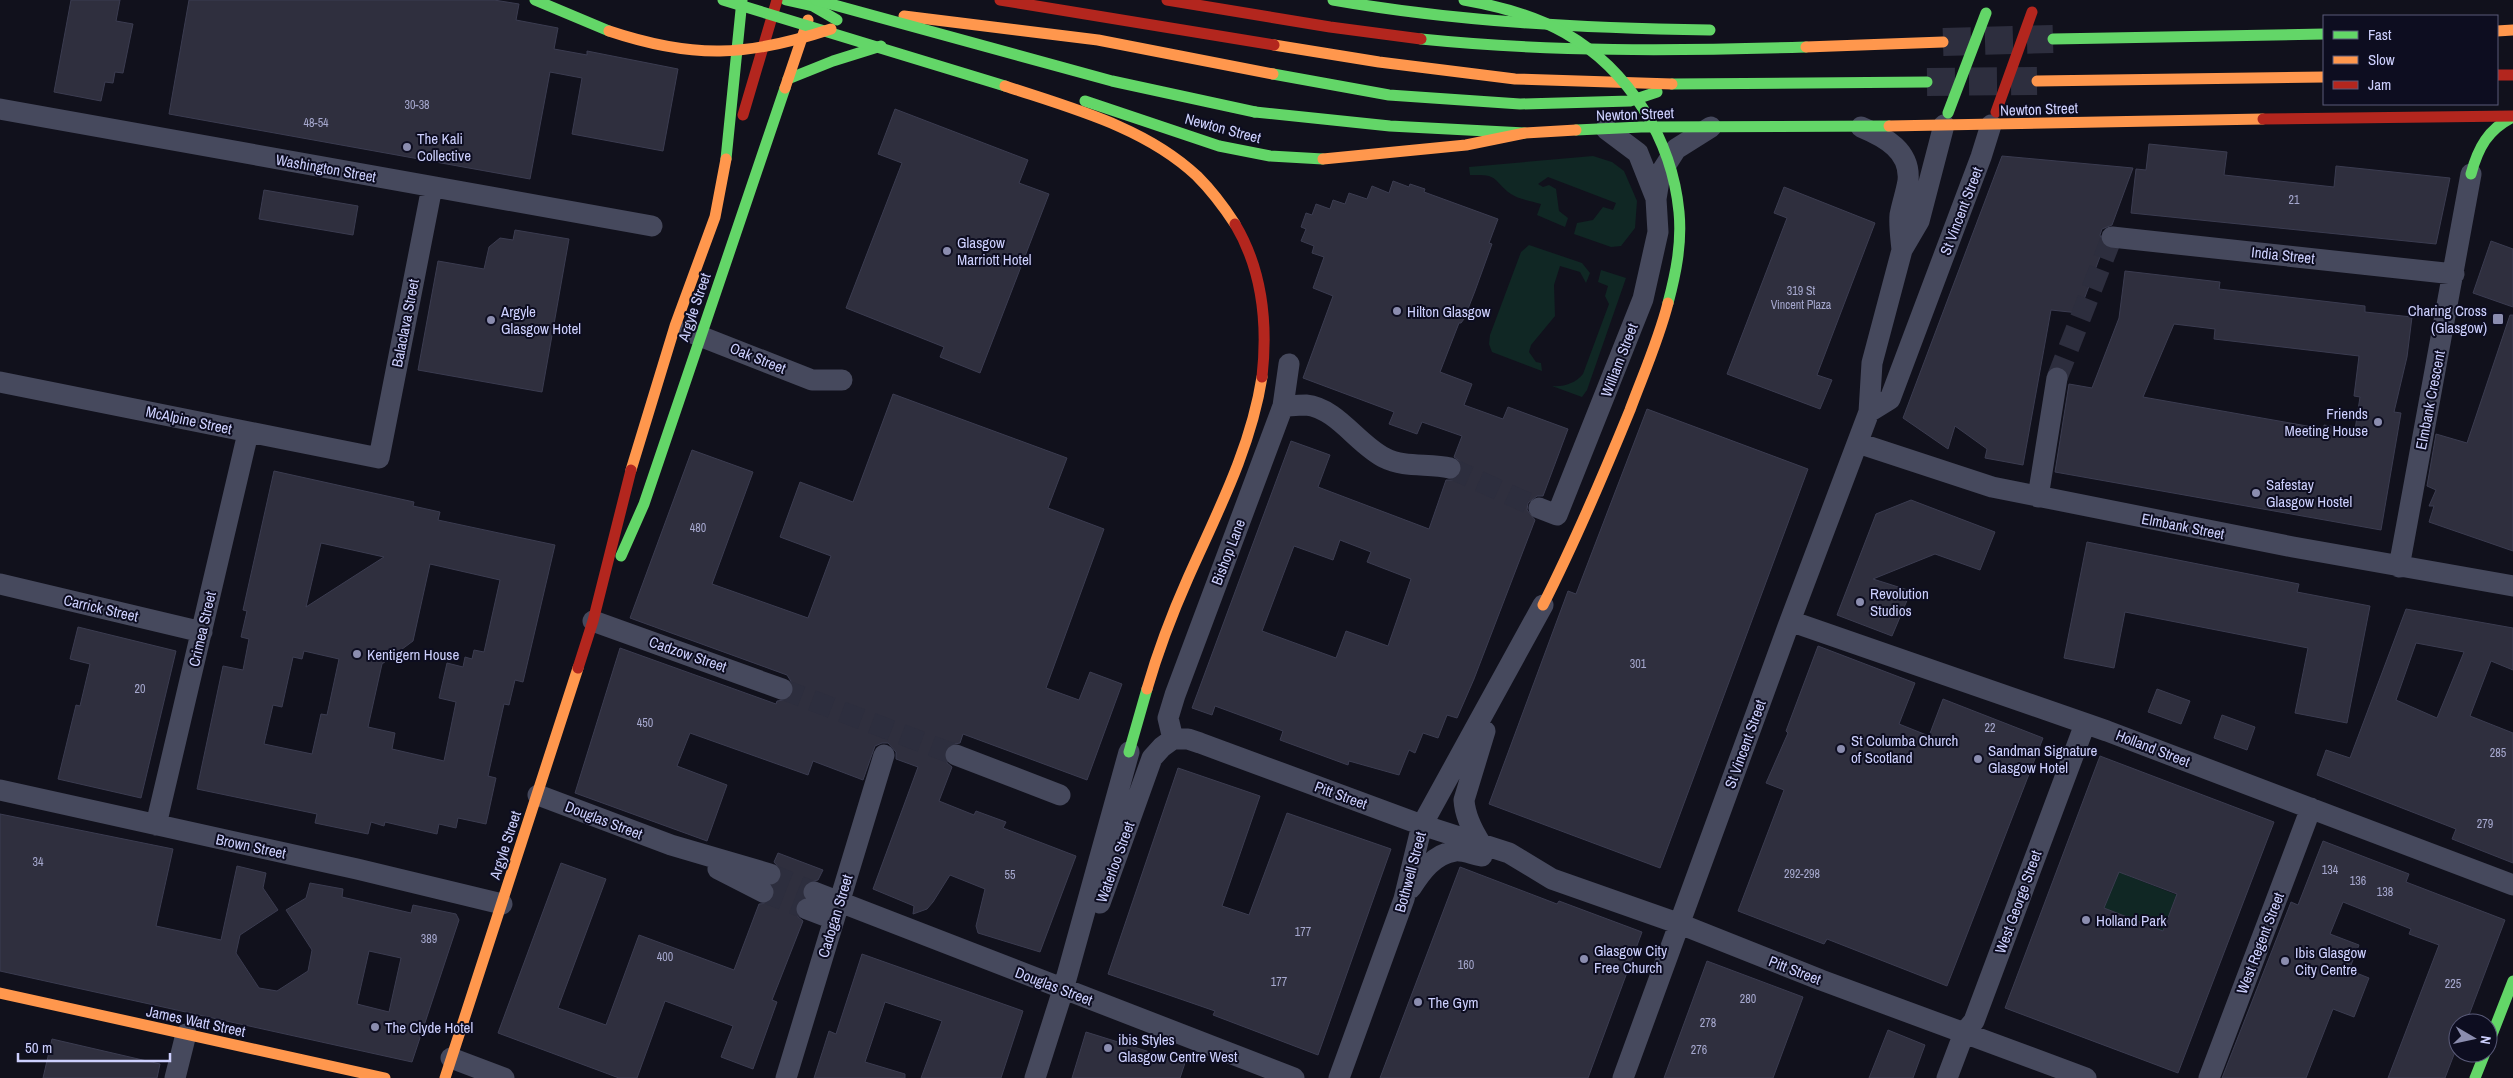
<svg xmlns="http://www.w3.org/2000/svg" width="2513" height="1078" font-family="'Archivo Narrow',sans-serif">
  <rect width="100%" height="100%" fill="#11111c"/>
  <!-- green -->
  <path fill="#102724" d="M 1593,156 L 1612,162 L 1624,171 L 1637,201 L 1635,228 L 1621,246 L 1611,247 L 1574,234 L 1577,223 L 1593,220 L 1603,207 L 1613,210 L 1616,203 L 1548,177 L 1538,184 L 1543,187 L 1549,185 L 1556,189 L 1559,211 L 1568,218 L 1565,227 L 1537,215 L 1541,204 C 1532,201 1518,199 1511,194 C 1491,179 1500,174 1470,175 L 1469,167 Z
    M 1529,245 L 1582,263 L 1590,273 L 1586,283 L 1580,272 L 1560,266 L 1554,285 L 1555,316 L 1531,345 L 1529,352 L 1536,362 L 1541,363 L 1542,371 L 1492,352 L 1489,344 L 1490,335 L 1521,252 Z
    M 1601,270 L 1626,278 L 1587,390 L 1582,397 L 1552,386 C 1564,387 1576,383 1583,374 L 1609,304 L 1605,296 L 1608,286 L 1598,282 Z
    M 2106,859 L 2126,875 L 2177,895 L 2163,931 L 2104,908 L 2110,892 L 2095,887 Z"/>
  <!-- building -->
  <path fill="#2f2f3e" stroke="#3b3c50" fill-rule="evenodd" d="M 71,0 L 120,0 L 116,21 L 133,24 L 123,73 L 115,72 L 113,83 L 105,82 L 101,101 L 54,92 Z
    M 189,0 L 494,0 L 519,4 L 516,20 L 558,28 L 554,49 L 587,55 L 587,51 L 678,69 L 663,151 L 572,134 L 582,78 L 550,72 L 530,179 L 169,114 Z
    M 895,109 L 1028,160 L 1019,183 L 1049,194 L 980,373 L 940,357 L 944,347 L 846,308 L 902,163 L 878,154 Z
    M 2149,144 L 2227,152 L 2224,175 L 2334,187 L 2336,166 L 2450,178 L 2436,244 L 2131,213 L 2136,169 L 2146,170 Z
    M 2002,156 L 2133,168 L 2112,225 L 2102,229 L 2100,235 L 2104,246 L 2079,313 L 2051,310 L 2023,465 L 1985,458 L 1987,449 L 1955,426 L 1948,449 L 1903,418 Z
    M 1393,181 L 1409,187 L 1410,184 L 1425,189 L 1424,192 L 1498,219 L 1489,243 L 1492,244 L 1475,291 L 1464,319 L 1461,323 L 1459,323 L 1440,372 L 1472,384 L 1464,405 L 1503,419 L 1508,407 L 1568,429 L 1543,496 L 1537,496 L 1528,503 L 1527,510 L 1535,520 L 1474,679 L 1457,718 L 1447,715 L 1438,738 L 1423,733 L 1415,753 L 1409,750 L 1399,775 L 1349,761 L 1348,765 L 1280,740 L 1283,731 L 1215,706 L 1212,715 L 1192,708 L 1291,441 L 1330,455 L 1318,487 L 1429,529 L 1446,480 L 1455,480 L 1462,471 L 1462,463 L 1454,457 L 1462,436 L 1422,422 L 1417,434 L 1389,424 L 1394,412 L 1303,378 L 1333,296 L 1313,288 L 1324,257 L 1312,253 L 1314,246 L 1301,241 L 1306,229 L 1301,227 L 1306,213 L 1312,215 L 1316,204 L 1330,209 L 1333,200 L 1345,204 L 1349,193 L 1367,199 L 1372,186 L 1389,193 ZM 1340,540 L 1371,552 L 1367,562 L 1411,579 L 1388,646 L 1346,631 L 1336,658 L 1262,631 L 1294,546 L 1333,560 Z
    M 1784,187 L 1875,223 L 1817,375 L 1832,380 L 1820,409 L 1727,374 L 1787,218 L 1774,213 Z
    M 264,190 L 358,206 L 353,235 L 259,219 Z
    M 515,230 L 569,239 L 542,392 L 418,370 L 438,261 L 484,269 L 489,247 L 500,238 L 513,240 Z
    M 2491,241 L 2513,249 L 2513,307 L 2473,293 Z
    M 2125,271 L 2220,282 L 2219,289 L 2365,306 L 2365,312 L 2412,317 L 2407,357 L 2394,412 L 2401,413 L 2381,530 L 2055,472 L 2069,384 L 2092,388 L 2119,318 ZM 2174,324 L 2215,329 L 2214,339 L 2359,356 L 2354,396 L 2360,397 L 2355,430 L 2324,425 L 2324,429 L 2143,397 Z
    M 2510,315 L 2513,315 L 2513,551 L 2429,522 L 2434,506 L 2429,506 L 2436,490 L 2427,486 L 2436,434 L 2467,443 Z
    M 893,394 L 1067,458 L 1048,508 L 1104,529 L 1046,688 L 1079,700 L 1090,672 L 1122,684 L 1087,780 L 963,734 L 960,743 L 949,745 L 944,751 L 946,762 L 952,767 L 939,801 L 974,815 L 976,811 L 1006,822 L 1003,828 L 1076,856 L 1040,952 L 978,933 L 976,926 L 985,889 L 950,875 L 933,902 L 927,909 L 913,914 L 914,906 L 873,889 L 918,767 L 896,759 L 896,752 L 888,743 L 882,743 L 875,746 L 863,780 L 813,761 L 808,775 L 690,733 L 677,766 L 727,785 L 707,841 L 575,793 L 620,648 L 776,704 L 777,701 L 790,699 L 794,693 L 794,686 L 787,675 L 630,618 L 692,450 L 753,472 L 712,584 L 808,618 L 831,556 L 780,537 L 800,482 L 853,502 Z
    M 1647,409 L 1808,469 L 1660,868 L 1489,804 L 1568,591 L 1576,594 Z
    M 274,471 L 414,502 L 413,506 L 440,512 L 438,520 L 555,545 L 523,682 L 515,680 L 509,705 L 504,704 L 488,776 L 496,778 L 486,824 L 458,818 L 456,828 L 439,824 L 437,834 L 385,822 L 384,826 L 371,822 L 368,834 L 315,823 L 317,814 L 197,789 L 223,666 L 243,670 L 249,639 L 241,637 L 247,611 L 243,610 ZM 321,543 L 384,557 L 306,607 ZM 430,564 L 500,580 L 484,652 L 474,650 L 472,659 L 465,657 L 463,667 L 447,663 L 439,698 L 456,702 L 444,761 L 392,749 L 395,733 L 368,727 L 382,664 L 413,641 ZM 304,651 L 339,659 L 327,715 L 321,714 L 312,754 L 264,744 L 273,705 L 282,707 L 293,657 L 302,659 Z
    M 1911,500 L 1995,532 L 1980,570 L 1935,554 L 1873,579 L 1911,591 L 1892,636 L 1837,615 L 1876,514 Z
    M 2087,542 L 2299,584 L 2297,592 L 2370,606 L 2347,723 L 2295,713 L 2308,648 L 2125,612 L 2114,668 L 2064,658 Z
    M 2406,609 L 2513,628 L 2513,670 L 2491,661 L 2470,716 L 2513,733 L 2513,863 L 2452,839 L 2456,829 L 2317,775 L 2326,750 L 2350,758 ZM 2416,643 L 2464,652 L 2437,718 L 2396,700 Z
    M 78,627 L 176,651 L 141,798 L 58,779 L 76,705 L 80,706 L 90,664 L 70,659 Z
    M 1818,646 L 1915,683 L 1899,724 L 1929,736 L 1943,699 L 2043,738 L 1947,986 L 1827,939 L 1824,944 L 1738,911 L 1784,790 L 1766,783 L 1788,733 L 1786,731 Z
    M 2157,689 L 2190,701 L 2181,724 L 2148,712 Z
    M 2222,715 L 2255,727 L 2247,750 L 2214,738 Z
    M 2100,756 L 2274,822 L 2178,1073 L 2005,1008 ZM 2119,872 L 2177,894 L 2163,931 L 2104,908 Z
    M 1178,768 L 1260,796 L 1222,906 L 1249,915 L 1287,813 L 1391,849 L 1318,1055 L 1213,1015 L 1215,1011 L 1108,974 Z
    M 0,814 L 173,849 L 156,926 L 221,940 L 237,866 L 266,873 L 263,888 L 278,910 L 240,935 L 236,953 L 259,988 L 277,991 L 308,971 L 312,950 L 286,910 L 306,898 L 310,883 L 343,889 L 342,897 L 411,913 L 413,905 L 456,914 L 459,920 L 412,1062 L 0,971 ZM 369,951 L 401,958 L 389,1012 L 357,1004 Z
    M 2323,841 L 2409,874 L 2406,882 L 2505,920 L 2466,1023 L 2458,1023 L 2458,1044 L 2445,1078 L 2388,1078 L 2439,945 L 2409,934 L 2411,929 L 2343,902 L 2330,934 L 2359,945 L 2349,970 L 2369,978 L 2354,1017 L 2333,1009 L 2306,1078 L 2222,1078 L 2291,902 L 2298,905 Z
    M 778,853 L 823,870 L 818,880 L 806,883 L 802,888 L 803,897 L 795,905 L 797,916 L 803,921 L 772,1000 L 777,1002 L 753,1069 L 721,1057 L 733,1026 L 665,1001 L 637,1078 L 619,1078 L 498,1033 L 561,863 L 606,879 L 558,1008 L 606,1025 L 639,935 L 734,970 L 759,904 L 769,903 L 774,898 L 774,886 L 782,878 L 782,871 L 774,862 Z
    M 1460,867 L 1557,904 L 1559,901 L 1642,932 L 1588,1078 L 1380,1078 Z
    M 862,954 L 1023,1011 L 1001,1078 L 921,1078 L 942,1021 L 885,1002 L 865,1062 L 905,1074 L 905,1078 L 814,1078 L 829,1031 L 836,1034 Z
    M 1707,961 L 1803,997 L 1773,1078 L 1664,1078 Z
    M 1888,1030 L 1925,1045 L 1913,1078 L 1869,1078 Z
    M 1086,1032 L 1185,1063 L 1180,1078 L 1072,1078 Z
    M 52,1039 L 160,1064 L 157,1078 L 43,1078 Z"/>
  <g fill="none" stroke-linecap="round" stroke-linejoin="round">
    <!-- street-tunnel -->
    <path stroke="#2d2e3e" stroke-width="21" stroke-dasharray="21 11" stroke-linecap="butt" d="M 2057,378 L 2112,237
      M 1450,468 L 1539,508
      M 782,689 L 956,755
      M 770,874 L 814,892
      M 763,892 L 807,909"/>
    <!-- highway-tunnel -->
    <path stroke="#2d2e3e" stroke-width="28" stroke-dasharray="28 14" stroke-linecap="butt" d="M 1943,42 L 2053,39
      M 1927,82 L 2037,81"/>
    <!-- street -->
    <path stroke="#46495d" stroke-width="21" d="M 0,109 L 652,226
      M 1861,127 C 1885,137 1911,151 1908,181 C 1906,193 1902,204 1900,215 C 1899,226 1901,239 1902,250
      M 1606,129 L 1638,153 L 1655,196
      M 2112,237 L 2454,274
      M 687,331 L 812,380 L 842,380
      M 0,382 L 379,458 L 432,187
      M 1283,406 C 1291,406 1299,405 1306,405 C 1337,408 1358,445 1385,458 C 1404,468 1430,463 1450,468
      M 1869,412 L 1890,399 L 1981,157 L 1991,125
      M 1858,443 L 1992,487 L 2293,547 L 2513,586
      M 2038,497 L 2057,378
      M 1539,508 L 1557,515 L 1643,299 L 1658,232 L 1656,199 L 1660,174 L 1676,149 L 1711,127
      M 2399,567 L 2471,174
      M 0,584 L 202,632
      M 593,621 L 782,689
      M 1790,621 L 2107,731 L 2513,885
      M 1173,739 L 1188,739 L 1200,743 L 1422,825 L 1509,853 L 1552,879 L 1680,924 L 1821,980 L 2086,1078
      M 1173,739 L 1168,718 L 1175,695 L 1283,406 L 1289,364
      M 956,755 L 1060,795
      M 0,790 L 357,869 L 502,904
      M 538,795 L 671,845 L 770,874
      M 156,825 L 248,433
      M 1481,844 C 1472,830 1465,816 1464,800 L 1485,731
      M 718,869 L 763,892
      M 1411,888 C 1421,872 1434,854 1455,851 C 1463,850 1474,855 1482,856
      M 814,892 L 1294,1078
      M 1100,903 L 1152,758 L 1162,747 L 1173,739
      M 807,909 L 833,919
      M 451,1058 L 504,1078
      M 175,1078 L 186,1034
      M 786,1078 L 884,755
      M 1035,1078 L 1063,990 L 1129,752
      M 1339,1078 L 1404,899 L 1422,825 L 1543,605
      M 1623,1078 L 1790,621 L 1869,412 L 1872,363 L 1902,250 L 1919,221 L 1944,125
      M 1947,1078 L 1964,1033 L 1974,1021 L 2085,724
      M 2209,1078 L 2311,808"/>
    <!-- fast -->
    <path stroke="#63d668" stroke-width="11" d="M 535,0 L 609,31
      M 786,0 L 813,6 L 837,20
      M 1333,0 C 1458,22 1583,28 1710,30
      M 1421,39 C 1549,52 1677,51 1806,47
      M 2053,39 L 2324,34
      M 1273,74 L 1389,95 L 1520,104 L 1630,101 L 1657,92
      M 788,79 L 833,61 L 881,46
      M 1672,84 L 1927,82
      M 1085,101 L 1219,146 L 1270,156 L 1323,159
      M 1255,112 L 1390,126 L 1525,133
      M 1576,130 L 1641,127 L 1889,126
      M 726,159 L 742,0
      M 2471,174 C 2478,148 2488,129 2513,117
      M 621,556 L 644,504 L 785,88
      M 2488,1045 L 2513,981
      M 2475,1078 L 2485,1053"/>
    <!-- slow -->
    <path stroke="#ff974d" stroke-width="11" d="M 904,16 L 1098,40 L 1273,74
      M 2497,31 L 2513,30
      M 1274,45 L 1379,62 L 1515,79 L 1672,84
      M 1806,47 L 1943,42
      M 2037,81 L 2324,77
      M 785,88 L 808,20
      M 1889,126 L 2263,119
      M 1323,159 L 1466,145 L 1525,133 L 1576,130
      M 631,470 L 675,326 L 715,217 L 726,159
      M 0,993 L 385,1078
      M 445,1078 L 578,668"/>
    <!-- jam -->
    <path stroke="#b3261e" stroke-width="11" d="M 1000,0 L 1274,45
      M 1167,0 L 1330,27 L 1421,39
      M 2497,75 L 2513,75
      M 743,115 L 777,0
      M 2263,119 L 2513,116
      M 578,668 L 593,621 L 631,470"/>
    <!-- fast-bridge -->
    <path stroke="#63d668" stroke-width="11" d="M 723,0 L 1005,86
      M 816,0 L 1112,81 L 1255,112
      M 1464,0 C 1498,6 1534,15 1565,33 C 1629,70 1672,139 1679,212 C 1682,243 1676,273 1668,303
      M 1948,113 L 1986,13
      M 1129,752 L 1147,689"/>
    <!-- slow-bridge -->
    <path stroke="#ff974d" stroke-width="11" d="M 609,31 C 693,59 747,57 831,29
      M 1005,86 C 1071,108 1145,127 1197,176 C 1212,191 1224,207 1235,224
      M 1543,605 C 1575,542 1603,476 1630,410 C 1643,375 1659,339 1668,303
      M 1147,689 C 1158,651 1172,614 1188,578 C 1217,513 1251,448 1262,377"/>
    <!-- jam-bridge -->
    <path stroke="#b3261e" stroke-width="11" d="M 1996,112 L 2032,12
      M 1235,224 C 1263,271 1268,323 1262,377"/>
  </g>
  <!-- markers -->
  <g fill="#8b8daf" stroke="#0d0d20" stroke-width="2">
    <circle cx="407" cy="147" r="5"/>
    <circle cx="947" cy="251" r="5"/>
    <circle cx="1397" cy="311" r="5"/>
    <rect x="2492" y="313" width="12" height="12" rx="2.5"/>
    <circle cx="491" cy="320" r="5"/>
    <circle cx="2378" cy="422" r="5"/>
    <circle cx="2256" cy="493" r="5"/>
    <circle cx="1860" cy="602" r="5"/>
    <circle cx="357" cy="654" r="5"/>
    <circle cx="1841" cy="749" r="5"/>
    <circle cx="1978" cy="759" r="5"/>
    <circle cx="2086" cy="920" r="5"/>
    <circle cx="1584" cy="959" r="5"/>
    <circle cx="2285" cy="961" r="5"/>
    <circle cx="1418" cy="1002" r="5"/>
    <circle cx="375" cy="1027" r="5"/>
    <circle cx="1108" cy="1048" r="5"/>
  </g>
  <g text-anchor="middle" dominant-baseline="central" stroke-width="4" stroke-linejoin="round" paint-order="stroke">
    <!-- number labels -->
    <g font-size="12" fill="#a6a8ce">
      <text x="417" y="105">30-38</text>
      <text x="316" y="123">48-54</text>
      <text x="2294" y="200">21</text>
      <text x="1801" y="291">319 St<tspan x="1801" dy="14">Vincent Plaza</tspan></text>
      <text x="698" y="528">480</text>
      <text x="1638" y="664">301</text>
      <text x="140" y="689">20</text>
      <text x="645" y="723">450</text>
      <text x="1990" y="728">22</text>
      <text x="2498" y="753">285</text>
      <text x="2485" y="824">279</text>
      <text x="38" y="862">34</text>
      <text x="2330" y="870">134</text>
      <text x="1802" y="874">292-298</text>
      <text x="1010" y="875">55</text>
      <text x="2358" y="881">136</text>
      <text x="2385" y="892">138</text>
      <text x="1303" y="932">177</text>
      <text x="429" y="939">389</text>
      <text x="665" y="957">400</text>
      <text x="1466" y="965">160</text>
      <text x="1279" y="982">177</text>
      <text x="2453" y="984">225</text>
      <text x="1748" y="999">280</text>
      <text x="1708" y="1023">278</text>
      <text x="1699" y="1050">276</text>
    </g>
    <!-- street labels -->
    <g font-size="15" fill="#cdd0fe" stroke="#0d0d20">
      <text transform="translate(2039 109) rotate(-2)">Newton Street</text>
      <text transform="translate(1635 114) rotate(-2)">Newton Street</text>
      <text transform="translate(1223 128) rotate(15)">Newton Street</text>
      <text transform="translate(326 168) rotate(10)">Washington Street</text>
      <text transform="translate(1961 211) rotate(-69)">St Vincent Street</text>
      <text transform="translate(2283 255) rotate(6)">India Street</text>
      <text transform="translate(694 307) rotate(-71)">Argyle Street</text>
      <text transform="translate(405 323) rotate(-79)">Balaclava Street</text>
      <text transform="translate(758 358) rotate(22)">Oak Street</text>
      <text transform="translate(1619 360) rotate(-69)">William Street</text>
      <text transform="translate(2430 400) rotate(-79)">Elmbank Crescent</text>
      <text transform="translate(189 420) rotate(12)">McAlpine Street</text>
      <text transform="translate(2183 526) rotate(11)">Elmbank Street</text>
      <text transform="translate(1228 552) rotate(-69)">Bishop Lane</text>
      <text transform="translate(101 608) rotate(13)">Carrick Street</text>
      <text transform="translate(202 629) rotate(-77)">Crimea Street</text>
      <text transform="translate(688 654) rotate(19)">Cadzow Street</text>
      <text transform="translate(1745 744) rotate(-70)">St Vincent Street</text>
      <text transform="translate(2153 748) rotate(21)">Holland Street</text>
      <text transform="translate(1341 795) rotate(20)">Pitt Street</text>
      <text transform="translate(604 820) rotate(21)">Douglas Street</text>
      <text transform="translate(505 845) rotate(-72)">Argyle Street</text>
      <text transform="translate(251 846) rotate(12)">Brown Street</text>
      <text transform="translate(1115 862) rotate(-70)">Waterloo Street</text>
      <text transform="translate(1410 872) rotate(-75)">Bothwell Street</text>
      <text transform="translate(2018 902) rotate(-70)">West George Street</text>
      <text transform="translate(835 916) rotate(-73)">Cadogan Street</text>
      <text transform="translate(2260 943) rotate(-69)">West Regent Street</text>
      <text transform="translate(1795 970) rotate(21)">Pitt Street</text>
      <text transform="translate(1054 986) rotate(21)">Douglas Street</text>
      <text transform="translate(196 1021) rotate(12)">James Watt Street</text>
    </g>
    <!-- poi labels -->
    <g font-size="15" fill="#cdd0fe" stroke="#0d0d20" text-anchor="start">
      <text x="417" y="138">The Kali<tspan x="417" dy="17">Collective</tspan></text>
      <text x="957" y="242">Glasgow<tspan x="957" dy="17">Marriott Hotel</tspan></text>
      <text x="2487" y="310" text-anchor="end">Charing Cross<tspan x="2487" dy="17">(Glasgow)</tspan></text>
      <text x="501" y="311">Argyle<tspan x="501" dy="17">Glasgow Hotel</tspan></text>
      <text x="1407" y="311">Hilton Glasgow</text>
      <text x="2368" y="413" text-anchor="end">Friends<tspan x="2368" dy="17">Meeting House</tspan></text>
      <text x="2266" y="484">Safestay<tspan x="2266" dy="17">Glasgow Hostel</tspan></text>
      <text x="1870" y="593">Revolution<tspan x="1870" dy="17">Studios</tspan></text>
      <text x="367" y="654">Kentigern House</text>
      <text x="1851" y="740">St Columba Church<tspan x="1851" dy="17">of Scotland</tspan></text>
      <text x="1988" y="750">Sandman Signature<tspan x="1988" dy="17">Glasgow Hotel</tspan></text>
      <text x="2096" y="920">Holland Park</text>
      <text x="1594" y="950">Glasgow City<tspan x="1594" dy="17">Free Church</tspan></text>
      <text x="2295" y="952">Ibis Glasgow<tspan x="2295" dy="17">City Centre</tspan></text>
      <text x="1428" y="1002">The Gym</text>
      <text x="385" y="1027">The Clyde Hotel</text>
      <text x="1118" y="1039">ibis Styles<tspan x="1118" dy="17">Glasgow Centre West</tspan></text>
    </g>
  </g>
  <!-- legend -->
  <rect x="2323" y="15" width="175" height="90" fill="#0d0d20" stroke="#5a5b79"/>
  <rect x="2333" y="31" width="25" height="8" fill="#63d668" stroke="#5a5b79"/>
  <text x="2368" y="40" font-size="15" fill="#cdd0fe">Fast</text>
  <rect x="2333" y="56" width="25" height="8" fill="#ff974d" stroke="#5a5b79"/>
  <text x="2368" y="65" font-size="15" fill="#cdd0fe">Slow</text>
  <rect x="2333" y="81" width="25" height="8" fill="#b3261e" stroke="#5a5b79"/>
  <text x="2368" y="90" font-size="15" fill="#cdd0fe">Jam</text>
  <!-- north arrow -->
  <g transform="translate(2473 1038) rotate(99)"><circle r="24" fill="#0d0d20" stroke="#5a5b79"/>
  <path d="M0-4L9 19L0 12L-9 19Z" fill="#8b8daf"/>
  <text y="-8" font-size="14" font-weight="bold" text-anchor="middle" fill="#cdd0fe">N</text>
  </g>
  <!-- scale -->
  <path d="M18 1053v8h152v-8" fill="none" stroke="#cdd0fe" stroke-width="2.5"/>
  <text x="25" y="1053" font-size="15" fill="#cdd0fe" stroke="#0d0d20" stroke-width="4" paint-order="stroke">50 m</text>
</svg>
